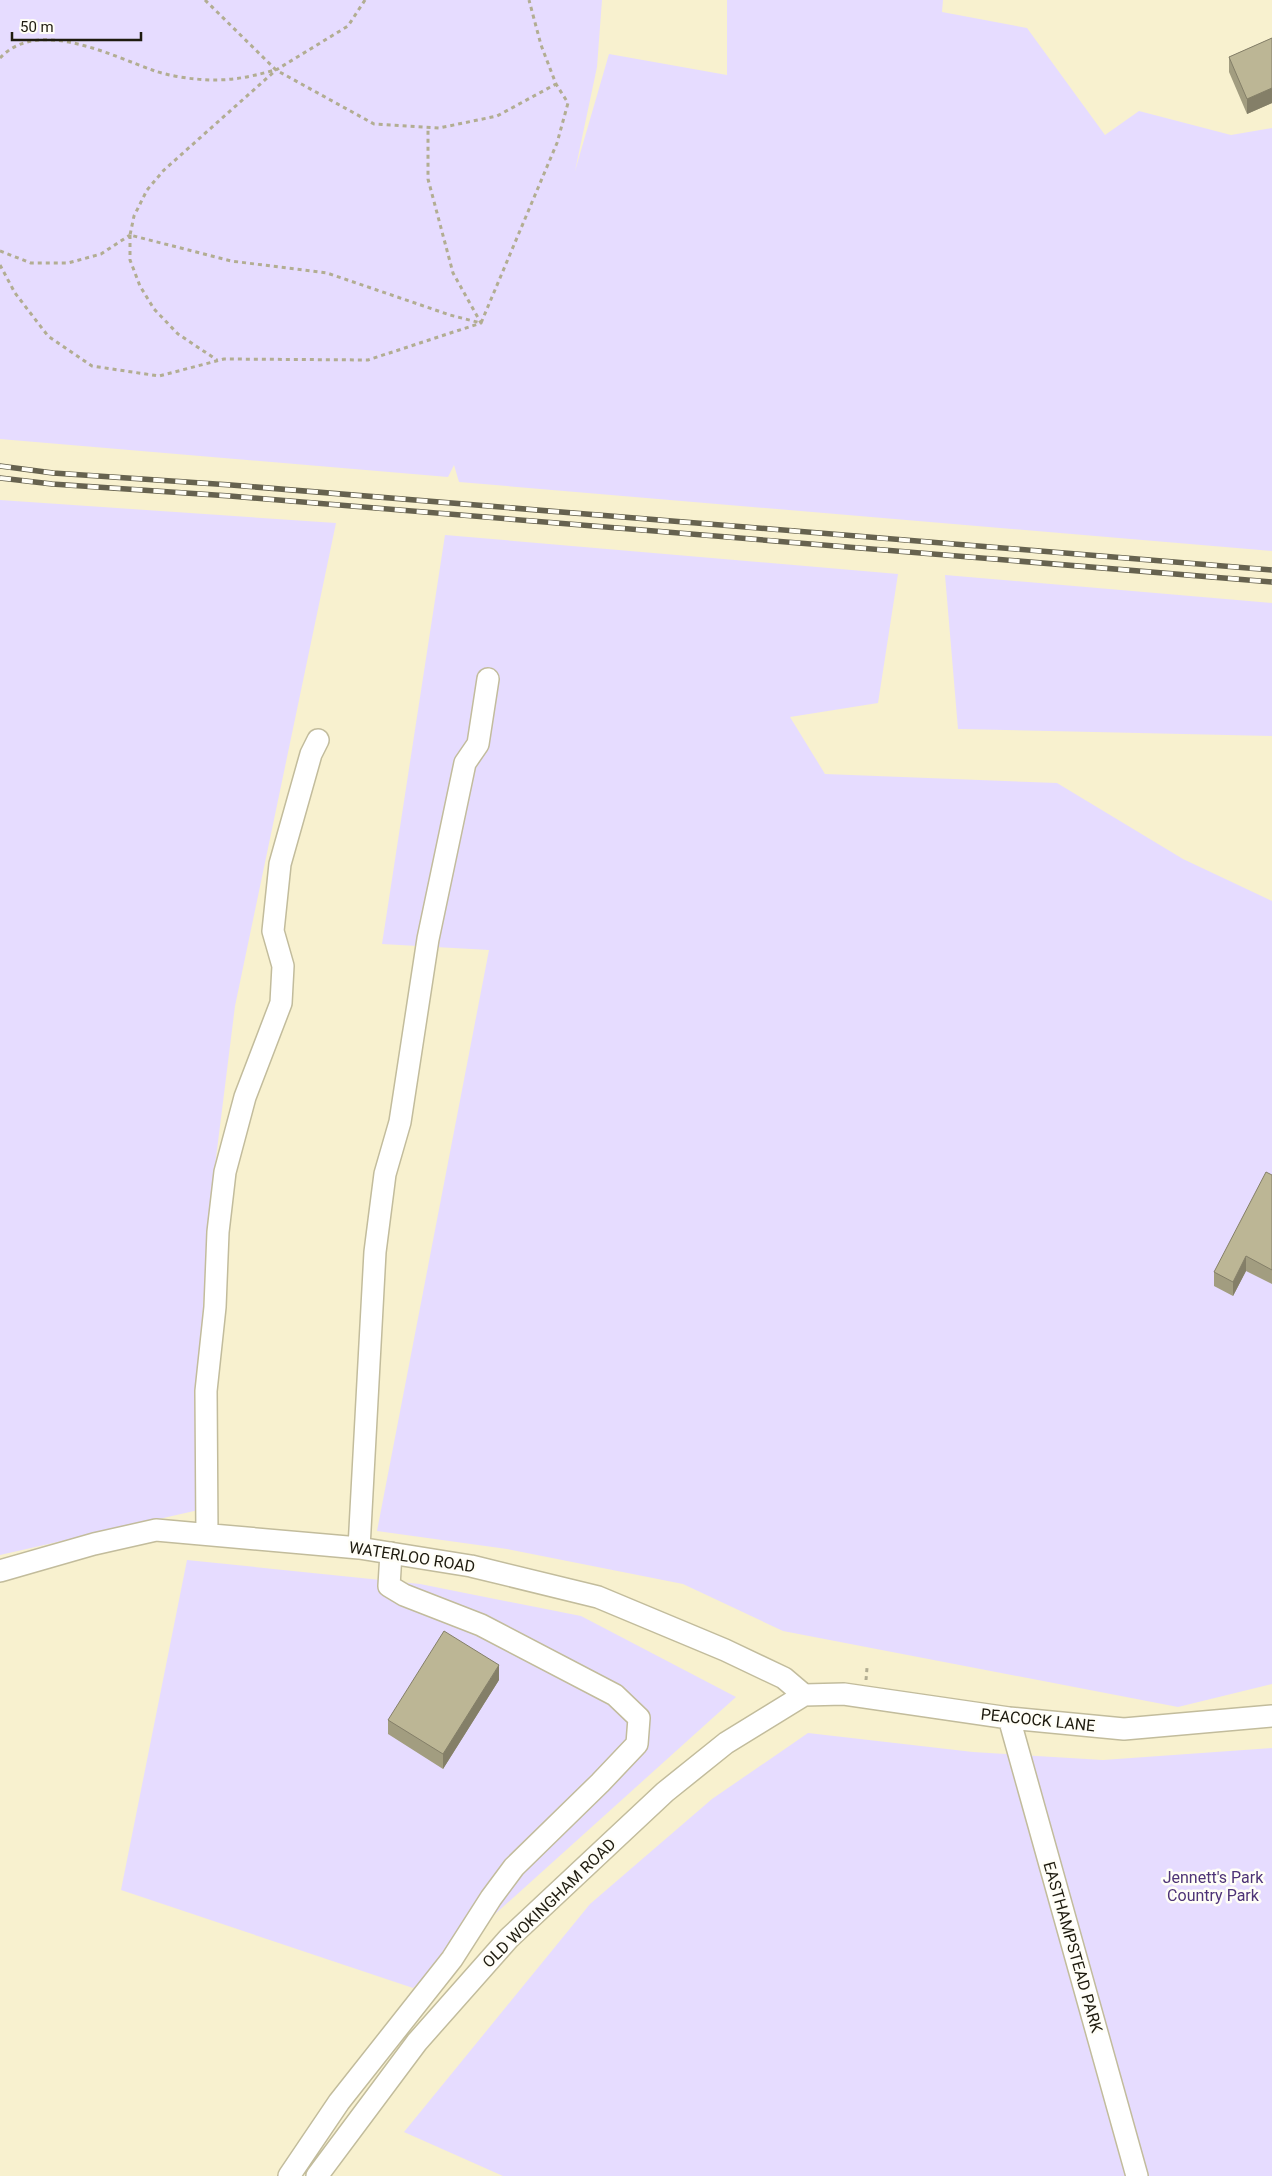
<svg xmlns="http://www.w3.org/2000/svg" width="1272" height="2176" font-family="Roboto,sans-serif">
  <rect width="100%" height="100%" fill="#f8f1cf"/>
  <!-- green -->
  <path fill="#e6dcff" d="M 0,0 L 602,0 L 597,67 L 575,171 L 609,54 L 727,75 L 727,0 L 943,0 L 942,12 L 1027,28 L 1105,135 L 1139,111 L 1231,135 L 1272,128 L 1272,551 L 459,482 L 454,465 L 448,477 L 0,439 Z
    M 0,500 L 336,523 L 235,1006 L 208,1222 L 199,1380 L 203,1509 L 0,1555 Z
    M 445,535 L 898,574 L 878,703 L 790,717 L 825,774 L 1057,783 L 1183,859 L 1272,901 L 1272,1684 L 1178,1707 L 783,1631 L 683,1584 L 507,1549 L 377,1531 L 489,950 L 382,944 Z
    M 945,575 L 1272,603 L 1272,736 L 958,729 Z
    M 187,1560 L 420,1584 L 581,1616 L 736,1697 L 413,1988 L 121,1890 Z
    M 808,1733 L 973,1752 L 1103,1760 L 1272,1748 L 1272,2176 L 503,2176 L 404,2132 L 590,1904 L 712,1799 Z"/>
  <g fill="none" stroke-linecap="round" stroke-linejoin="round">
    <defs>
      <path id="minor" d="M 207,1534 L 206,1391 L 215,1307 L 218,1232 L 225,1172 L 245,1097 L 281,1003 L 283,966 L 273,931 L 280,864 L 311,754 L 318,740
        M 359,1548 L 375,1252 L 385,1174 L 400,1122 L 428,939 L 465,763 L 478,744 L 488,679
        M 0,1571 L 94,1544 L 156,1530 L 359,1548 L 471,1566 L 598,1597 L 725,1650 L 784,1678 L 804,1695
        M 804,1695 L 844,1694 L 1009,1718 L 1124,1729 L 1272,1716
        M 1009,1718 L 1137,2176
        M 289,2176 L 339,2102 L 452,1959 L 491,1898 L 514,1867 L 600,1783 L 637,1744 L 639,1718 L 615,1695 L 481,1625 L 404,1595 L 389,1586 L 391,1553
        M 317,2176 L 417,2042 L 509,1938 L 665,1792 L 726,1743 L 804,1695"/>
    </defs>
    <!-- minor casing -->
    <use href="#minor" stroke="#c2bc9c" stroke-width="24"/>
    <!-- path -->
    <path stroke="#b2ad92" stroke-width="3" stroke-dasharray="4 4" stroke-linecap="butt" d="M 205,0 L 276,70 L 164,170 L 147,190 L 134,216 L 130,235 L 231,261 L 327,273 L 450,315 L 481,323 L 557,143 L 568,103 L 556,84
      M 365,0 L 348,26 L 276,70 L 374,124 L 439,128 L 497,116 L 556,84 L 541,45 L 529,0
      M 0,58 C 38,17 112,56 155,71 C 167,75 183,78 196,79 C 226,82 246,78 275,70
      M 130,235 L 130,260 L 140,286 L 154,309 L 178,334 L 217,360
      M 0,251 L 31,263 L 68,263 L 101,254 L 130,235
      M 0,265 L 15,293 L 48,336 L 92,366 L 159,376 L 224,359 L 368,360 L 481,323 L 453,273 L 428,179 L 428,127
      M 866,1680 L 867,1668"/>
    <!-- minor -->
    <use href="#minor" stroke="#fff" stroke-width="21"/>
    <defs>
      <path id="rail" d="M 0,466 L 53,473 L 231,485 L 1272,570
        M 0,478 L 52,484 L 230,496 L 1272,582"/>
    </defs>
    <!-- rail casing -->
    <use href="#rail" stroke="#66624f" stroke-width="5.5"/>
    <!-- rail -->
    <use href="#rail" stroke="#fffef7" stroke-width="4" stroke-dasharray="11" stroke-linecap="butt"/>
  </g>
  <!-- wall -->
  <path fill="#a29d80" d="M 1272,38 L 1272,103 L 1247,114 L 1229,72 L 1229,57 Z
    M 1272,1175 L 1272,1284 L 1246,1271 L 1233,1296 L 1214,1286 L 1214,1272 Z
    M 499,1680 L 443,1769 L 388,1734 L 388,1720 Z"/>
  <!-- shaded-wall -->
  <path fill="#847f68" d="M 1272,88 L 1272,103 L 1247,114 L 1247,99 Z
    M 1246,1256 L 1246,1271 L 1233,1296 L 1233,1282 Z
    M 499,1665 L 499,1680 L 443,1769 L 443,1754 Z"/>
  <!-- building -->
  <path fill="#bcb695" stroke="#847f68" d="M 1272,38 L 1272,88 L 1247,99 L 1229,57 Z
    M 1266,1172 L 1272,1175 L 1272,1270 L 1246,1256 L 1233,1282 L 1214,1272 Z
    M 444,1631 L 499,1665 L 443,1754 L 388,1720 Z"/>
  <g text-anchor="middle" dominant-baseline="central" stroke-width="5" stroke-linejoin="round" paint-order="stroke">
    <!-- street labels -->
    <g font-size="16" fill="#1e1b0f" stroke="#fffef7">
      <text transform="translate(412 1557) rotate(9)">WATERLOO ROAD</text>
      <text transform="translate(1038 1720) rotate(6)">PEACOCK LANE</text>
      <text transform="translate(549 1903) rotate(-44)">OLD WOKINGHAM ROAD</text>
      <text transform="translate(1073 1947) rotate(74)">EASTHAMPSTEAD PARK</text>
    </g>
    <!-- park labels -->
    <g font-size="16" fill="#4d3376" stroke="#fffef7">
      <text x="1213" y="1877">Jennett's Park<tspan x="1213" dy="18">Country Park</tspan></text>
    </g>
  </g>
  <!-- scale -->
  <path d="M12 32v8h129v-8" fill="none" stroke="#1e1b0f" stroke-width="2.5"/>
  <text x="20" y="32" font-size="15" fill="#1e1b0f" stroke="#fffef7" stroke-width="4" paint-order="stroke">50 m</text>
</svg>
